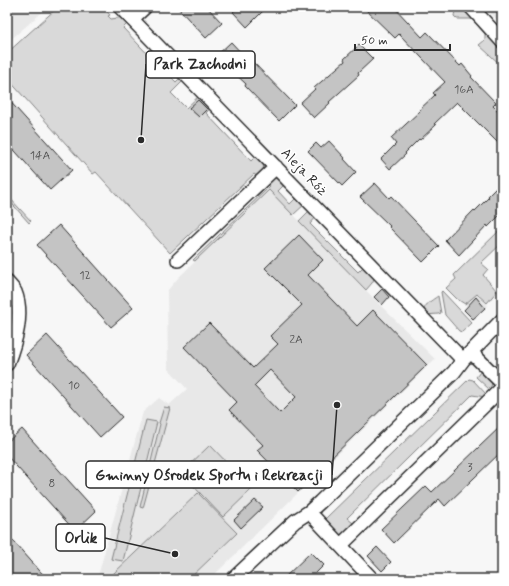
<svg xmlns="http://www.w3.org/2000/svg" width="509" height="586" font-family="Mynerve,sans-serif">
  <rect width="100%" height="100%" fill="#f7f7f7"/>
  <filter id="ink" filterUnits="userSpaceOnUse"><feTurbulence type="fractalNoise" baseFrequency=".025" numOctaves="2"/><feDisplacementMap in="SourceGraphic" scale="8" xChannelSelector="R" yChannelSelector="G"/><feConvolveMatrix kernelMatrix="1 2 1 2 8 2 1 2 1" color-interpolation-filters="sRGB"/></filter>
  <g filter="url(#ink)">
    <!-- built -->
    <path fill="#e8e8e8" d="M 7,7 L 48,7 L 7,43 Z
      M 485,7 L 502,7 L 502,25 Z
      M 270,190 L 381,306 L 435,359 L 210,579 L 101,579 L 98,576 L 143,412 L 159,398 L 169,405 L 187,389 L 168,368 L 167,291 L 179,277 Z
      M 477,294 L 488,305 L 473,320 L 464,310 L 468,307 L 465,304 Z"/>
    <!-- green -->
    <path fill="#d9d9d9" stroke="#828282" d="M 58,7 L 103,7 L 110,15 L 108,16 L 111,19 L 124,17 L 129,22 L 123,28 L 157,64 L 164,58 L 169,64 L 164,70 L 176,82 L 182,76 L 185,79 L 171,93 L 186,108 L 200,95 L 211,107 L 206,113 L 251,161 L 257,155 C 265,163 266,169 258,177 L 254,174 L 170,253 L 96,172 L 93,174 L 7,78 L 7,53 Z
      M 460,7 L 463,8 L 482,27 L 502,53 L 502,66 L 479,45 L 485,40 L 485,34 L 472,19 L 457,19 L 454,16 C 455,11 455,8 460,7 Z
      M 273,178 L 279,178 L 285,184 L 278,191 L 290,204 L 297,197 L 306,203 L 293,215 L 269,190 L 195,261 L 193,260 L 270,186 L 265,184 Z
      M 8,196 L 31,221 L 29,223 L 7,198 Z
      M 310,210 L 317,216 L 310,224 L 358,272 L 365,265 L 375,277 L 372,283 L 366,290 L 299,221 Z
      M 502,228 L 502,243 L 481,263 L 488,269 L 483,275 L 497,291 L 487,303 L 477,294 L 465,304 L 457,299 L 446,288 L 456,279 L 454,275 Z
      M 442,291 L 472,323 L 462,332 L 459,331 L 445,315 L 441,292 Z
      M 438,296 L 441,313 L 438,314 L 425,315 C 421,306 431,301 438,296 Z
      M 481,371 L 490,380 L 492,383 L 490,390 L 476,377 Z
      M 469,379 L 473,380 L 487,395 L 486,397 L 472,395 L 347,518 L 353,523 L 342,535 L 338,535 L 325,520 L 326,518 Z
      M 164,407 L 170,408 L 143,508 L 140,507 L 160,424 L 159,423 Z
      M 146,420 L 157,422 L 123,561 L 111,559 Z
      M 210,445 L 252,489 L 223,517 L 181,473 Z
      M 198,493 L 237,533 L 189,579 L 118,579 L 113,574 Z"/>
    <!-- building -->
    <path fill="#c4c4c4" stroke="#2b2b2b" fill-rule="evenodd" d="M 177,7 L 207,7 L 222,23 L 206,38 Z
      M 238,7 L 267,7 L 247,27 L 233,12 Z
      M 363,7 L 394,7 L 422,37 L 427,32 L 460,66 L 462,64 L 472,76 L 471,77 L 496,103 L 493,106 L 502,115 L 502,147 L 457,102 L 434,124 L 436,125 L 420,140 L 419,139 L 405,153 L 406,154 L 390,169 L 381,159 L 396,144 L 391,138 L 420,111 L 419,110 L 435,95 L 433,93 L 445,82 L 399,34 L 395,38 Z
      M 231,42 L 245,57 L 246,55 L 295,105 L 279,121 L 245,86 L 246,84 L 216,56 Z
      M 359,45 L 373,59 L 358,73 L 359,75 L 329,102 L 330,103 L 314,118 L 300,103 L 315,89 L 314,88 L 345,61 L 344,59 Z
      M 7,98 L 72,170 L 50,190 L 7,142 Z
      M 198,100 L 207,109 L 199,117 L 189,108 Z
      M 329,141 L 345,158 L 344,159 L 356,172 L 342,186 L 308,151 L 316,143 L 321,148 Z
      M 502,182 L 502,213 L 488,227 L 487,225 L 459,255 L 445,240 L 474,210 L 475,211 L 489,197 L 488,196 Z
      M 375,183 L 389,198 L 391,196 L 439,246 L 423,262 L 389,227 L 390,226 L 360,197 Z
      M 59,225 L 133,308 L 111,327 L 37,245 Z
      M 299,235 L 323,260 L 308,275 L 357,326 L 373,310 L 427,365 L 326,463 L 327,464 L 298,492 L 257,450 L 263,445 L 229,410 L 237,402 L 184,347 L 209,323 L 253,368 L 278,344 L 270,336 L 302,305 L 265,268 ZM 270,370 L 296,397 L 280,413 L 254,386 Z
      M 382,289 L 389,297 L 382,305 L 374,297 Z
      M 476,297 L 485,308 L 473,319 L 464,310 Z
      M 47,335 L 122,417 L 100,437 L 26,355 Z
      M 502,425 L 502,451 L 445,506 L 439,499 L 394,543 L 381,529 L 426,486 L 432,492 Z
      M 22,429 L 96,511 L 75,531 L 7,456 L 7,442 Z
      M 255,500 L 263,507 L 241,528 L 234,520 Z
      M 7,534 L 47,579 L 7,579 Z
      M 377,547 L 391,562 L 382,571 L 368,556 Z
      M 311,552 L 324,565 L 310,579 L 283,579 Z"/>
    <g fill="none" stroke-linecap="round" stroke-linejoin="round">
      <defs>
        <path id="street" d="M 120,7 L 463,360
          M 471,7 L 502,41
          M 132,19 L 145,7
          M 178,260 L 276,167
          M 7,282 C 9,285 13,288 15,292 C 24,314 15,343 7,364
          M 471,352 L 502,383
          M 309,512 L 372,579
          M 341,545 L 502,388
          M 233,579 L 295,521 L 309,512 L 320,502 L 454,372 L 463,360 L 502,320"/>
      </defs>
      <!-- street casing -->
      <use href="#street" stroke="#2b2b2b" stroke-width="16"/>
      <!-- street -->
      <use href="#street" stroke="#fff" stroke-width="13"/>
    </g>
  </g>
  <g text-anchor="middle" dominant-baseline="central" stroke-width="3" stroke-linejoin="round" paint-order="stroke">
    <!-- number labels -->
    <g font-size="12" fill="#515151">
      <text x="464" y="90">16A</text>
      <text x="40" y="156">14A</text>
      <text x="85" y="276">12</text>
      <text x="296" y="340">2A</text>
      <text x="74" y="386">10</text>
      <text x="470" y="468">3</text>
      <text x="52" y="484">8</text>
    </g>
    <!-- street labels -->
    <g font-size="14" fill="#2b2b2b" stroke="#fff">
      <text transform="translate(304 172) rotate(46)">Aleja Róż</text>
    </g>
  </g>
  <!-- callouts -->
  <path fill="none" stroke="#2b2b2b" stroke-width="1.5" d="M141 140L146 64M337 405L332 475M175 554L105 538"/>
  <g fill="#2b2b2b" stroke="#fff" stroke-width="1.5">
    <circle cx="141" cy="140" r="4"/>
    <circle cx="337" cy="405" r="4"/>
    <circle cx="175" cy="554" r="4"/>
  </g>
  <g fill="#fff" stroke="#2b2b2b" stroke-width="1.5">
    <rect x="146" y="51" width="109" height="27" rx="4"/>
    <rect x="86" y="461" width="246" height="27" rx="4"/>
    <rect x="56" y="524" width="49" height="27" rx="4"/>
  </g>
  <g font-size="15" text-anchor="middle" font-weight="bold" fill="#2b2b2b">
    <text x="200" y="69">Park Zachodni</text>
    <text x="209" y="480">Gminny Ośrodek Sportu i Rekreacji</text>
    <text x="81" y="543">Orlik</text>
  </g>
  <!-- margin -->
  <rect width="509" height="586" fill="none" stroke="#fff" stroke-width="24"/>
  <rect x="12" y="12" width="485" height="562" fill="none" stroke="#2b2b2b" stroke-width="1.5" filter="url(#ink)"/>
  <!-- scale -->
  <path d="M355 44v6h95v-6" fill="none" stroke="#2b2b2b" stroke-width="2"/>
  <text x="361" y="44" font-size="12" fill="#2b2b2b" stroke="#ffffff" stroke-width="3" paint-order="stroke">50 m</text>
</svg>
